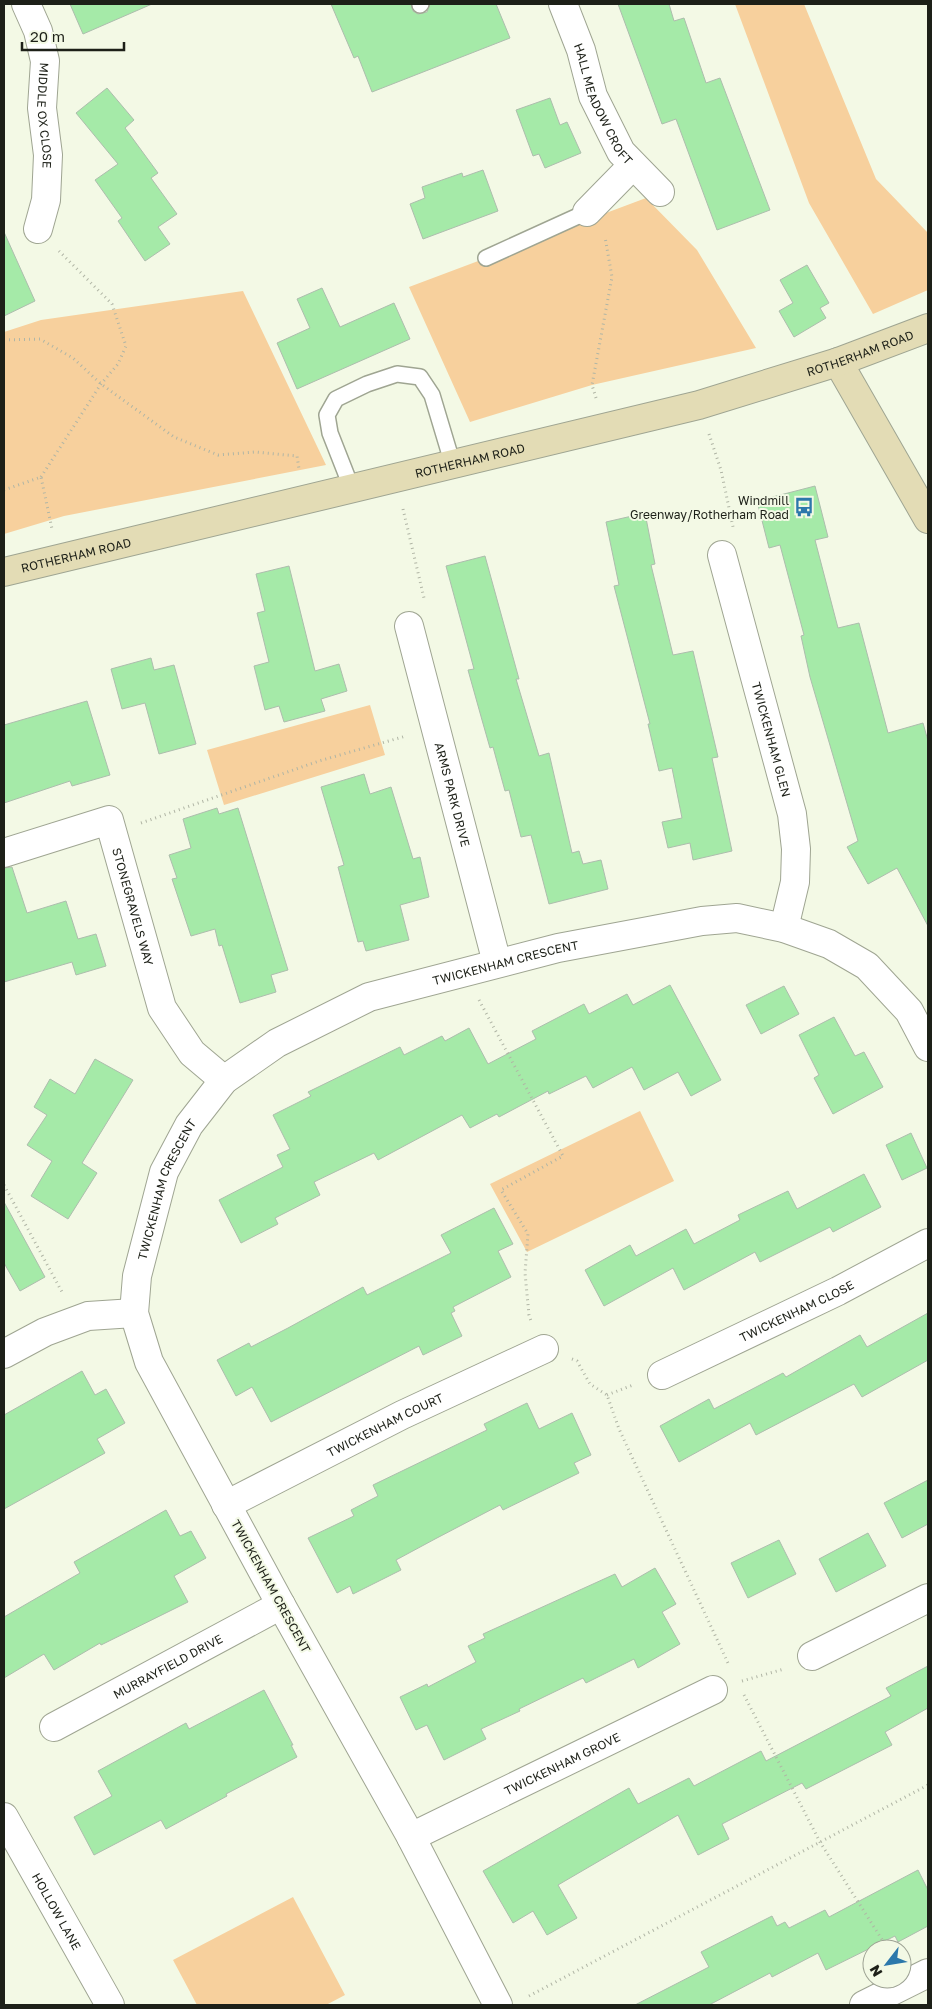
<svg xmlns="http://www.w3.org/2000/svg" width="932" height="2009" font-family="'Golos Text',sans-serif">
  <rect width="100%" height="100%" fill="#f3f9e5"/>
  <!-- green -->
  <path fill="#f7d09d" d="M 735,4 L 804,4 L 876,179 L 928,233 L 928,290 L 873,314 L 809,203 Z
    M 646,198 L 697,250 L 756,348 L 592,385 L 470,422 L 409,287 Z
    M 243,291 L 326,465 L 64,516 L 4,534 L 4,332 L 41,320 Z
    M 370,705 L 385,755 L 224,805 L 207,750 Z
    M 640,1111 L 674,1181 L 527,1252 L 490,1184 Z
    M 293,1897 L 345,1995 L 326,2005 L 197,2005 L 173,1960 Z"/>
  <!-- building -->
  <path fill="#a5eaa8" stroke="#adbdad" d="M 70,4 L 152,4 L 83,34 Z
    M 331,4 L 411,4 L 413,11 L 418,14 L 427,12 L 430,4 L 496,4 L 510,38 L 372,92 L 358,56 L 354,58 Z
    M 618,4 L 669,4 L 674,21 L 684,18 L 706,83 L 720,78 L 770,210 L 717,230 L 676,119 L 662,124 Z
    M 107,88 L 134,120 L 125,128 L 158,173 L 151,178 L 177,214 L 158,227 L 170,244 L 145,261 L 118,221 L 122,218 L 95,180 L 118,164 L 76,113 Z
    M 550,98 L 560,125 L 567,122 L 581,153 L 545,168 L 539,154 L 533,156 L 516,110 Z
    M 483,170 L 498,211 L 423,239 L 410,204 L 425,198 L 422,187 L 462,173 L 463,177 Z
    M 4,232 L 35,301 L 4,316 Z
    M 807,265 L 829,303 L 820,308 L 826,318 L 794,337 L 779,311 L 793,303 L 780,280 Z
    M 322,288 L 340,327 L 394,303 L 410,339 L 297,389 L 277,343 L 310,328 L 297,299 Z
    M 815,486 L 828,537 L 815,540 L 838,628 L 859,623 L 888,733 L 923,723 L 928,741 L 928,926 L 897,868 L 868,884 L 847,847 L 858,841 L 810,677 L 801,636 L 804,635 L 780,545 L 769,548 L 757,501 Z
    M 645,513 L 655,564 L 651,565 L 673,655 L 693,651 L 718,757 L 712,758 L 732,851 L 693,860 L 690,843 L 668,848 L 662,822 L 682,818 L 672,768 L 659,771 L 648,724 L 650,724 L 614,586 L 619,585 L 606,522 Z
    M 485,556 L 519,679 L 516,679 L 539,756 L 549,753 L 572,853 L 579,851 L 583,864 L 601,860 L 608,889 L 549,904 L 531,835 L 521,837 L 509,790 L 505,791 L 493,747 L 490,748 L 482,720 L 468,670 L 474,669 L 446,566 Z
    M 289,566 L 315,671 L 339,664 L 347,691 L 321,699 L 325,711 L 284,722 L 279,706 L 265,710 L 254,666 L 269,662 L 257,613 L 265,611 L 256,574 Z
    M 151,658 L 154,670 L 174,665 L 196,744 L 159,754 L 145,703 L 122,709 L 111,669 Z
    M 87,701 L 110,775 L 72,786 L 70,781 L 4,803 L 4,725 Z
    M 364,774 L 370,794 L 391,787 L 413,859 L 420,857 L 429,897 L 400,905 L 409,940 L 366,951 L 363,941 L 358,942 L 338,867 L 344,865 L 321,787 Z
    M 217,808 L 219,814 L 238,808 L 288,970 L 271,975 L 276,992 L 240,1003 L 222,945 L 219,946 L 215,929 L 191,936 L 172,879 L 177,878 L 169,855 L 191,848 L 183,819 Z
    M 12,867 L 27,913 L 66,901 L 78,939 L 96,934 L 106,966 L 76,975 L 72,962 L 4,982 L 4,868 Z
    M 670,985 L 721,1080 L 691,1096 L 678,1072 L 644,1090 L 632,1067 L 593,1088 L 586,1076 L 549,1094 L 548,1091 L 499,1117 L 497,1114 L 470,1128 L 462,1115 L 378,1160 L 374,1153 L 314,1182 L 320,1195 L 275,1218 L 278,1224 L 241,1243 L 219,1200 L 283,1167 L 277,1155 L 290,1149 L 273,1115 L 311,1096 L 308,1092 L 400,1047 L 404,1055 L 442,1036 L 445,1041 L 469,1028 L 488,1064 L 536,1039 L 532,1031 L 584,1004 L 589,1014 L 627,994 L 633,1005 Z
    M 784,986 L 799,1014 L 761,1034 L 746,1005 Z
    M 834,1017 L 855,1056 L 864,1052 L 883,1087 L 833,1114 L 814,1078 L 819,1075 L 799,1035 Z
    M 95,1059 L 133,1080 L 82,1163 L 97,1173 L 68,1219 L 31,1196 L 52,1161 L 27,1145 L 47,1115 L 34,1107 L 50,1079 L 75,1094 Z
    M 911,1133 L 927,1168 L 902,1180 L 886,1145 Z
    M 864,1174 L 881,1207 L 833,1232 L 830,1227 L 760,1262 L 755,1252 L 684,1290 L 673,1268 L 604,1306 L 585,1270 L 630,1245 L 636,1256 L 686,1229 L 694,1244 L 740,1220 L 738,1215 L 788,1191 L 797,1209 Z
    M 4,1202 L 45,1277 L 20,1291 L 4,1263 Z
    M 494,1208 L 513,1244 L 498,1251 L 511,1277 L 453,1307 L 455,1311 L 451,1313 L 462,1336 L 423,1355 L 419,1346 L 271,1422 L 252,1387 L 236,1396 L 217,1360 L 249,1343 L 251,1347 L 288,1328 L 363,1287 L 367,1295 L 451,1253 L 441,1235 Z
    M 928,1313 L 928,1360 L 862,1397 L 854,1384 L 756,1435 L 750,1423 L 679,1462 L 660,1426 L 709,1399 L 714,1409 L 783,1373 L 786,1377 L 860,1335 L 867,1347 Z
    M 82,1371 L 95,1395 L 106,1389 L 125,1423 L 97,1439 L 105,1453 L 4,1509 L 4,1415 Z
    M 527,1403 L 539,1429 L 572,1413 L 591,1455 L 574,1463 L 579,1473 L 503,1510 L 500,1505 L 435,1539 L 396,1560 L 401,1570 L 353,1594 L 350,1586 L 337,1593 L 308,1538 L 354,1516 L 351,1510 L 378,1496 L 373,1485 L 487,1430 L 484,1424 Z
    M 928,1480 L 928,1524 L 902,1538 L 884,1503 Z
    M 166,1510 L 180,1536 L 191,1531 L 206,1558 L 174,1576 L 188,1602 L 101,1645 L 100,1643 L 54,1670 L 44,1654 L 4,1678 L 4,1617 L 80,1573 L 74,1562 Z
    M 868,1533 L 886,1566 L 836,1592 L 819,1559 Z
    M 779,1540 L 796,1574 L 748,1598 L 731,1563 Z
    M 655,1568 L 676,1604 L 662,1612 L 680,1644 L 638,1668 L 634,1659 L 586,1683 L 583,1678 L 519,1709 L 520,1711 L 481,1729 L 486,1739 L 444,1760 L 427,1725 L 416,1730 L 400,1697 L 427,1684 L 428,1687 L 476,1662 L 468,1646 L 485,1638 L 483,1634 L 615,1574 L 622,1587 Z
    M 928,1666 L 928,1708 L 885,1732 L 892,1745 L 806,1789 L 802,1783 L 722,1824 L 729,1839 L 698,1855 L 678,1815 L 558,1885 L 577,1918 L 547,1935 L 533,1911 L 513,1923 L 483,1871 L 629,1788 L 638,1804 L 689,1778 L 694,1786 L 761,1751 L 766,1761 L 891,1696 L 886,1688 Z
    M 264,1690 L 293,1745 L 291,1745 L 297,1757 L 226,1794 L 227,1796 L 166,1829 L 161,1820 L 94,1855 L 74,1817 L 112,1796 L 98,1771 L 186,1723 L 189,1729 Z
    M 918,1870 L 928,1890 L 928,1926 L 898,1942 L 895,1936 L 826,1970 L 818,1953 L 772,1977 L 770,1973 L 709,2005 L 635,2005 L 709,1967 L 701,1952 L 772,1916 L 777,1926 L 785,1922 L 789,1928 L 825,1910 L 829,1917 Z"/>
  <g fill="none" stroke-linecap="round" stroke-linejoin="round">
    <defs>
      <path id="lane" d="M 420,5 L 421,4
        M 486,258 L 587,212
        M 352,489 L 330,433 L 327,415 L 336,399 L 367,384 L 397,374 L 420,377 L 432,395 L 453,465"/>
      <g id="street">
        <path id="s1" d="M 26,4 L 38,31 L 45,61 L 42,108 L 48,155 L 46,200 L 38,229"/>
        <path id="s2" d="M 563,4 L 581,50 L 593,96 L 621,152 L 660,192"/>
        <path d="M 587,212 L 633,165"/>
        <path id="s3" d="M 722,555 L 792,814 L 796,849 L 795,882 L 784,928"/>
        <path id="s4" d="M 409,626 L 497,963"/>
        <path id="s5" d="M 4,853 L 109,820 L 162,1008 L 192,1053 L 224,1080"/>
        <path d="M 4,1354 L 45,1332 L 88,1316 L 134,1313"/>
        <path id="s6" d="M 662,1375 L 838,1291 L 928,1243"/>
        <path id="s7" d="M 226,1505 L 402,1415 L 544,1349"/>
        <path d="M 812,1656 L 928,1598"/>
        <path id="s8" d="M 54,1727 L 281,1605"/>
        <path id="s9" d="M 4,1817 L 110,2005"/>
        <path id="s10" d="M 411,1837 L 713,1690"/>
        <path id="s11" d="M 498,2005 L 411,1837 L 281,1605 L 149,1362 L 134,1313 L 137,1276 L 164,1172 L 189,1125 L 224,1080 L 277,1043 L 369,997 L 558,948 L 702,921 L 737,918 L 784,928 L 829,944 L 867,966 L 909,1011 L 928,1047"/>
        <path d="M 864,2005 L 928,1973"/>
      </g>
      <g id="secondary">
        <path d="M 838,362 L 928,519"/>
        <path id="s12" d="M 4,572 L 699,405 L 838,362 L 928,328"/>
      </g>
    </defs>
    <!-- lane casing -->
    <use href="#lane" stroke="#9fa592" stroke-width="18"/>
    <!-- street casing -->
    <use href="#street" stroke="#9fa592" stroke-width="30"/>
    <!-- secondary casing -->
    <use href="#secondary" stroke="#9fa592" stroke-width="30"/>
    <!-- path -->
    <path stroke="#b0b5a5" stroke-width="3" stroke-dasharray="1 4" stroke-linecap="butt" d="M 4,340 L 40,339 L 73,358 L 101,384 L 174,437 L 218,455 L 255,452 L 297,456 L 299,469
      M 596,398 L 592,385 L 612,277 L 605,237
      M 709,434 L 721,470 L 733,527
      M 41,477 L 101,384 L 118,364 L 126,346 L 112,304 L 59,251
      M 4,490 L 41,477 L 52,529
      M 403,509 L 424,598
      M 141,823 L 319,761 L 406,736
      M 479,1000 L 563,1156 L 501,1190 L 528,1234 L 525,1273 L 529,1315 L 531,1321
      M 4,1185 L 62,1292
      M 572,1359 L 577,1361 L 590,1384 L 607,1395 L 619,1429 L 728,1663
      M 607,1395 L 633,1385
      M 742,1681 L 784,1669
      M 744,1695 L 820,1842 L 888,1949
      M 529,1996 L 928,1785"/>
    <!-- lane -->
    <use href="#lane" stroke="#fff" stroke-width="15"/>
    <!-- street -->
    <use href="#street" stroke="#fff" stroke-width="28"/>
    <!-- secondary -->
    <use href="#secondary" stroke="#e3dcb5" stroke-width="28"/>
  </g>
  <!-- icons -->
  <defs>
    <symbol id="bus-bare" viewBox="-9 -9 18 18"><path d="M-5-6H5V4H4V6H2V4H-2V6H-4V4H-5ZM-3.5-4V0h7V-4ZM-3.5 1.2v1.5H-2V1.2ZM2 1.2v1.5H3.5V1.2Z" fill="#2c78ab" stroke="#f3f9e5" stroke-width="2.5" paint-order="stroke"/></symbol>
  </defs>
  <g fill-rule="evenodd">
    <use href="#bus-bare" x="790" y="493" width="28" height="28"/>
  </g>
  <g text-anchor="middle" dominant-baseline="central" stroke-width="4" stroke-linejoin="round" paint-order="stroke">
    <!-- street labels -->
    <g font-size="12" fill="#1d2018" stroke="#f3f9e5">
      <text stroke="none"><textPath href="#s2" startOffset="108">HALL MEADOW CROFT</textPath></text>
      <text stroke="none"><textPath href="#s1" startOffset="115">MIDDLE OX CLOSE</textPath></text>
      <text stroke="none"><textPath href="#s12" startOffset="884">ROTHERHAM ROAD</textPath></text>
      <text stroke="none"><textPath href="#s12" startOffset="479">ROTHERHAM ROAD</textPath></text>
      <text stroke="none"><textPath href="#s12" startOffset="74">ROTHERHAM ROAD</textPath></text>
      <text stroke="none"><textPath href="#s3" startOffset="191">TWICKENHAM GLEN</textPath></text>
      <text stroke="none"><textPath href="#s4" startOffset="174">ARMS PARK DRIVE</textPath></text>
      <text stroke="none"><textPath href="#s5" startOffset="200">STONEGRAVELS WAY</textPath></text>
      <text stroke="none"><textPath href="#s11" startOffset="1346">TWICKENHAM CRESCENT</textPath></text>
      <text stroke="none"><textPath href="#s11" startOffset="912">TWICKENHAM CRESCENT</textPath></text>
      <text stroke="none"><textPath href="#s6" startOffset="149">TWICKENHAM CLOSE</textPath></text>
      <text stroke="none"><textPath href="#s7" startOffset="178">TWICKENHAM COURT</textPath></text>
      <text transform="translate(271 1586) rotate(61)">TWICKENHAM CRESCENT</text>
      <text stroke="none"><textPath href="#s8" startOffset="129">MURRAYFIELD DRIVE</textPath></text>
      <text stroke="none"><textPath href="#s10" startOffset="168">TWICKENHAM GROVE</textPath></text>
      <text stroke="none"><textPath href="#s9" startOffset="108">HOLLOW LANE</textPath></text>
    </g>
    <!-- poi labels -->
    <g font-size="12" fill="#1d2018" stroke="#f3f9e5" text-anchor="end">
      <text x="789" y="500">Windmill<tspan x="789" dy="14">Greenway/Rotherham Road</tspan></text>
    </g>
  </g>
  <!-- border -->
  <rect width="932" height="2009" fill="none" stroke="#1d2018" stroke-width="10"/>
  <!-- north arrow -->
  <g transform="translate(887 1964) rotate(239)"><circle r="24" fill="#f3f9e5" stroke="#9da293"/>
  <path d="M0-4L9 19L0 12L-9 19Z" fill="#2c78ab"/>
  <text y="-8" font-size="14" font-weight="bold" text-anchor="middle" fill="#1d2018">N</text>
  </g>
  <!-- scale -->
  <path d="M22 42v8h102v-8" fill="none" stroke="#1d2018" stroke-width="2.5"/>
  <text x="30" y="42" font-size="15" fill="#1d2018" stroke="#f3f9e5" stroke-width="4" paint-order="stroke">20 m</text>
</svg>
